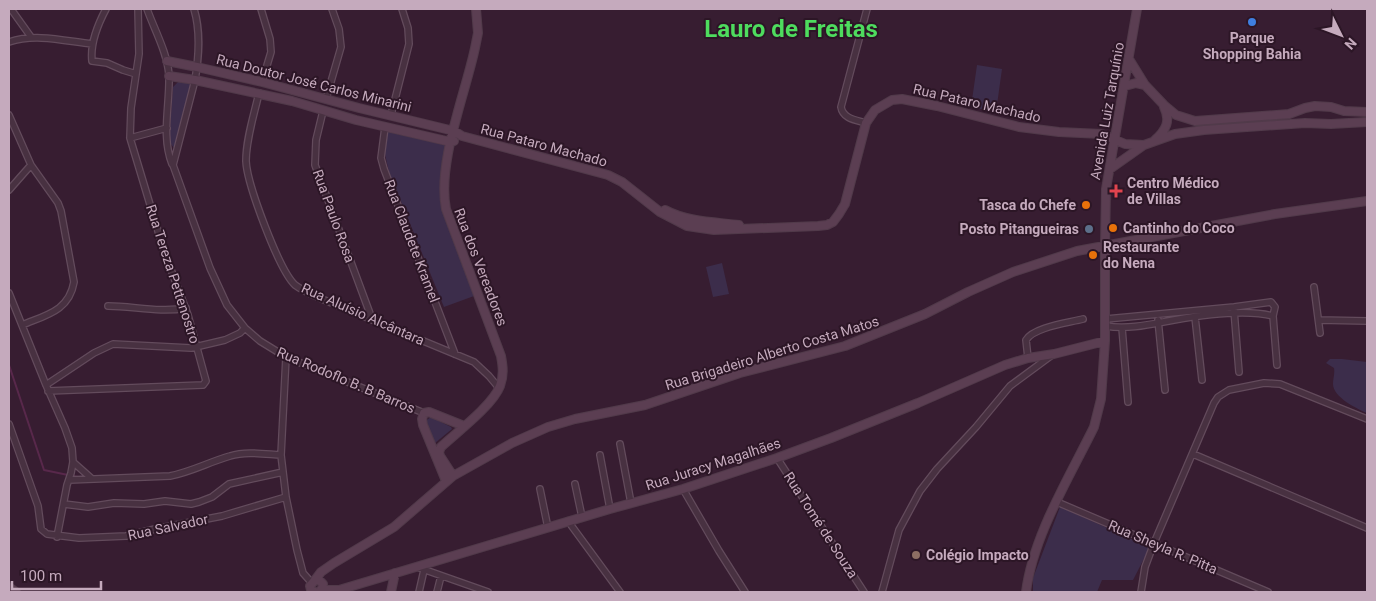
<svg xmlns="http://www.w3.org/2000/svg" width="1376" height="601" font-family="Roboto,sans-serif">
  <rect width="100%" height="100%" fill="#371d31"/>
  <!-- green -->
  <path fill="#3c2d4b" d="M 977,65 L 1002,69 L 996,112 L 971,107 Z
    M 180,80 L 192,81 L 175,149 L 169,142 L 173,87 Z
    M 384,127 L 447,144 L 440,193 L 443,209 L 454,234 L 474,296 L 444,307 L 389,172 L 384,150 Z
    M 722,263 L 729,294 L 713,297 L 706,267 Z
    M 1330,359 L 1342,359 L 1367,362 L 1367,413 C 1357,409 1333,397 1333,384 C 1333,378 1335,374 1334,368 L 1326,363 Z
    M 431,417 L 451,427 L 452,429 L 435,443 L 425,421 Z
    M 1060,507 L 1150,547 L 1133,580 L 1102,580 L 1097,592 L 1033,592 L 1033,578 Z"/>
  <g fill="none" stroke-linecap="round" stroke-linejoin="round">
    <!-- stream -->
    <path stroke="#58284b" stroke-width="2" d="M 9,365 L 44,470 L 68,475
      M 73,476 L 78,477"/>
    <defs>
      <path id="street" d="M 11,9 L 31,37
        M 106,9 C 98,24 90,43 92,61 L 107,63 L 123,70 L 136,74
        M 147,9 C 155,31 167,52 169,75 C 170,105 161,136 172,164
        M 194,9 C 201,32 199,56 195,80 L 173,165 L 210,268 L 227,305 L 245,328 L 260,341 L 286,357 L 424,413
        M 261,9 L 270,39 L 271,52 L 262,82
        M 9,42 C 36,33 65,41 92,44
        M 259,93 C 254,115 246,139 246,161 C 247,184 279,270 295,285 C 303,291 313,295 322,299 L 474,362 L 489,376 L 499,388
        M 326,99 L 341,47 L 339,29 L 332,9
        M 323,111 L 316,140 L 315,165 L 372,319
        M 9,115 L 31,165 L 58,203 L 61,211 L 74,282 C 69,311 46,315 22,325
        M 391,115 L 409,44 L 408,28 L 402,9
        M 866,123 C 856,120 843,119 841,107 L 867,9
        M 385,127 L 381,158 L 384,169 L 455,354
        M 130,138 L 167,128
        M 9,190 L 31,165
        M 1314,287 L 1320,333
        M 9,293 L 46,385 L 65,428 L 72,448 L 73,462 L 71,473 L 67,485 L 57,537
        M 108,306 C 133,306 160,313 186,308
        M 1234,310 L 1239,372
        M 1195,317 L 1202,380
        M 1106,319 L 1234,307 L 1271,302 L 1275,307 L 1273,316 L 1277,365
        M 1158,320 L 1165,390
        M 1319,320 L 1367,321
        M 1106,326 C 1128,330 1152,324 1174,320 C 1202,315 1246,309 1273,316
        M 1122,328 L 1128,402
        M 286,357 L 281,455 L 286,497 L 297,550 L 303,573 L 311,582
        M 1028,358 L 1026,340 C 1034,327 1068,323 1083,319
        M 46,385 L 94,353 L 113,344 L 191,348 L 225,340 L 240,333 L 245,328
        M 48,391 L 203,385 L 206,381 L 188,315 L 164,251 L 130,138 L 131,108 L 139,54 L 138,9
        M 9,424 L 38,506 L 41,529 L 47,534 L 79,538 L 126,536 L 155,529 L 222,516 L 286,497
        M 620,444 L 631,503
        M 1193,454 L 1367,528
        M 600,455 L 610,509
        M 777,458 L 864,592
        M 73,462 L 91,478
        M 69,480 L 170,476 C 191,472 209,462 230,456 C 246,451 264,454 281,455
        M 575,484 L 582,517
        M 540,489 L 548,528
        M 683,489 L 719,551 L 745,592
        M 1057,502 L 1268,592
        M 64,504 L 88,507 L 114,503 L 144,504 L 165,501 L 191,504 L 199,502 L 212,497 L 229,484 L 283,472
        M 568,521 L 620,592
        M 417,567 L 488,592
        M 419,592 L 424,570
        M 437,592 L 441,576
        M 882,592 L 899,530 L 920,491 L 937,469 L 976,427 L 1010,386 L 1052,355
        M 1141,592 L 1145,567 L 1154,543 L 1214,403 L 1218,397 L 1229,390 L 1264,383 L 1280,384 L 1367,419"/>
      <path id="secondary" d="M 1129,59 L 1145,85 L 1164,105 L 1176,115 L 1195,121 L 1289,114 L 1305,108 L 1315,106 L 1331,107 L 1344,111 L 1367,112
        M 167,61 L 197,67 L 262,82 L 359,108 L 454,131 L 462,136 L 608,175 L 622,182 L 660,212 L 687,226 L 714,230 L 818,226 L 827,225 L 833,222 L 839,214 L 845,204 L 866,123 L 875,110 L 892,100 L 902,99 L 937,106 L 1019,127 L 1059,132 L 1102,134 L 1125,144 L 1144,145
        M 169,76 L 195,80 L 292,101 L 356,120 L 451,142 L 454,141
        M 1125,86 L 1136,83 L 1145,85
        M 1155,140 C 1166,130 1171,121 1164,107
        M 1110,169 L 1144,145 L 1175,134 L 1204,130 L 1305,123 L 1331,124 L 1367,122
        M 665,210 C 687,222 715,222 739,225
        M 453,476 L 440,456 L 439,452 L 441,447 C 456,433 493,405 500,386 C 504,375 503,367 501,356 L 446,209 C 437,163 465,95 475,48 L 478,33 L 476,9
        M 446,481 L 423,425 L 422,419 L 424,413 L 429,412 L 464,426
        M 315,580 L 321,572 L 334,563 L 394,527 L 453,476 L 512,443 L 548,427 L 575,419 L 645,405 L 740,373 L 845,346 L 925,314 L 968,292 L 1013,272 L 1077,251 L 1275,214 L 1367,201
        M 9,587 L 16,592
        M 321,590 L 339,590 L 610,509 L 683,489 L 777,458 L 831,438 L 918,403 L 1005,365 L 1028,358 L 1054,354 L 1105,341
        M 315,592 L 311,590 L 310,586 L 315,580 L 319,580 L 323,584 L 322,589 L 319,592
        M 391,592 L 395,573
        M 1026,592 C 1033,536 1069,478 1094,427 L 1101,399 L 1105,341 L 1105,247 L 1106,189 L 1137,9"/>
    </defs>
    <!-- street casing -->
    <use href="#street" stroke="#634b5c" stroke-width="8"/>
    <!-- secondary casing -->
    <use href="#secondary" stroke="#513a4a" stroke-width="10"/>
    <!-- street -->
    <use href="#street" stroke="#483141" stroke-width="5.5"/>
    <!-- secondary -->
    <use href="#secondary" stroke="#5b3e52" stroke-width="8"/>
  </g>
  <!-- markers -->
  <circle fill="#3f7fe0" stroke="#2c1626" stroke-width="2" cx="1252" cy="22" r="5"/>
  <path fill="#e0444e" stroke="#2c1626" stroke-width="2" d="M1113.5 183.5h5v5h5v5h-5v5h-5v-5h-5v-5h5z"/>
  <g fill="#e8710a" stroke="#2c1626" stroke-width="2">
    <circle cx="1086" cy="205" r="5"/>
    <circle cx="1113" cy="228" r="5"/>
    <circle cx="1093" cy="255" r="5"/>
  </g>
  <circle fill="#5c6f8a" stroke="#2c1626" stroke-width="2" cx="1089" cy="229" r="5"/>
  <circle fill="#8d6e63" stroke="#2c1626" stroke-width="2" cx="916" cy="555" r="5"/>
  <g text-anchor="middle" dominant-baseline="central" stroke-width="4" stroke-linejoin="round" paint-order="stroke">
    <!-- poi labels -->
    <g font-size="14" font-weight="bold" fill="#c5aabd" stroke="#2c1626" text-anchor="start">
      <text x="1252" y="38" text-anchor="middle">Parque<tspan x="1252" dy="16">Shopping Bahia</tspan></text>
      <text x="1127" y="183">Centro Médico<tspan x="1127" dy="16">de Villas</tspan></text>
      <text x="1076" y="205" text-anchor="end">Tasca do Chefe</text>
      <text x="1123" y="228">Cantinho do Coco</text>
      <text x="1079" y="229" text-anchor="end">Posto Pitangueiras</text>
      <text x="1103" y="247">Restaurante<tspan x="1103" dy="16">do Nena</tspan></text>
      <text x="926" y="555">Colégio Impacto</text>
    </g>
    <!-- street labels -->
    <g font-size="14" fill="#c5aabd" stroke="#2c1626">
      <text transform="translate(314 83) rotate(14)">Rua Doutor José Carlos Minarini</text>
      <text transform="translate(977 103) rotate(13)">Rua Pataro Machado</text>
      <text transform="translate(1107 111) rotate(-80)">Avenida Luiz Tarquínio</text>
      <text transform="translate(544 145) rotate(15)">Rua Pataro Machado</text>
      <text transform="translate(334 216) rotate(70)">Rua Paulo Rosa</text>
      <text transform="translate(412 241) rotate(69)">Rua Claudete Kramel</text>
      <text transform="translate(481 267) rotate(69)">Rua dos Vereadores</text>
      <text transform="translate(173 274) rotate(72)">Rua Tereza Pettenostro</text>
      <text transform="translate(363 314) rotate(24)">Rua Aluísio Alcântara</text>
      <text transform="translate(772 353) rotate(-17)">Rua Brigadeiro Alberto Costa Matos</text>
      <text transform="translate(346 380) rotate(23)">Rua Rodoflo B. B Barros</text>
      <text transform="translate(713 464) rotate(-18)">Rua Juracy Magalhães</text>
      <text transform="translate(821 525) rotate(57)">Rua Tomé de Souza</text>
      <text transform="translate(168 527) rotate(-12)">Rua Salvador</text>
      <text transform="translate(1163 547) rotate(23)">Rua Sheyla R. Pitta</text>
    </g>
    <!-- town labels -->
    <g font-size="24" font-weight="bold" fill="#4edc5e" stroke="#2c1626">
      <text x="791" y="29">Lauro de Freitas</text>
    </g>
  </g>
  <!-- border -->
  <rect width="1376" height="601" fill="none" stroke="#c5aabd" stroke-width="20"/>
  <!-- north arrow -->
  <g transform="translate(1341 35) rotate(132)" stroke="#2c1626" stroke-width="4" paint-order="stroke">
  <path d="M0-4L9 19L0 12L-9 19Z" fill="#c5aabd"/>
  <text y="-8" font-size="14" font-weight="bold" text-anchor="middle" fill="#c5aabd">N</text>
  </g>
  <!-- scale -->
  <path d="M12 581v8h89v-8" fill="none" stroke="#c5aabd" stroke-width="2.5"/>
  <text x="20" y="581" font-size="15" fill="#c5aabd" stroke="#2c1626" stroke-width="4" paint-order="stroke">100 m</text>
</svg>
